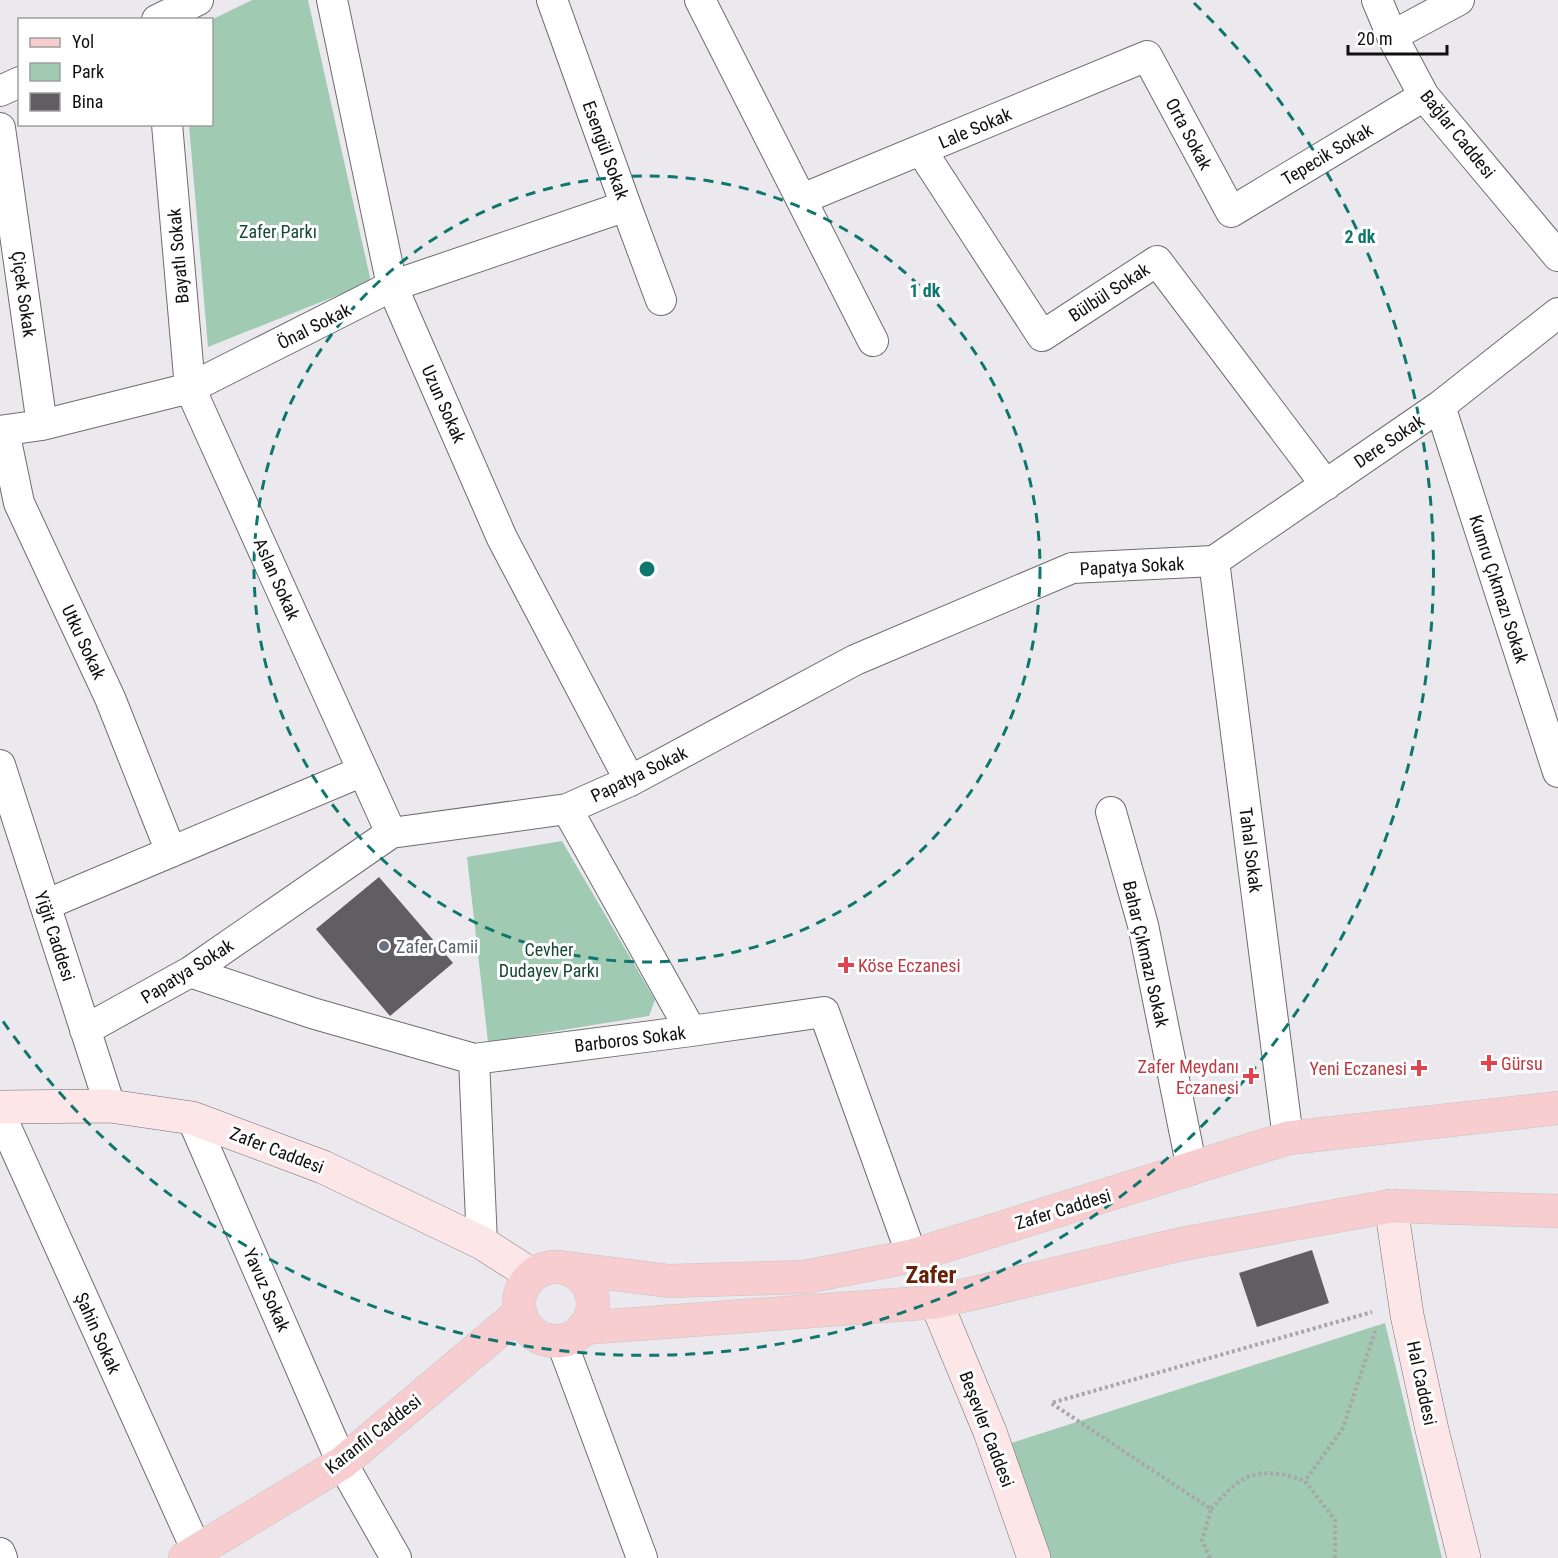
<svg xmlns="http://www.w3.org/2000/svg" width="1558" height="1558" font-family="'Roboto Condensed',sans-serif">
  <rect width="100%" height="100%" fill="#ebe9ed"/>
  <!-- green -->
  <path fill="#a0cab2" d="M 252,0 L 308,0 L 371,282 L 208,347 L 189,125 L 212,124 L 211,20 Z
    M 562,841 L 655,1000 L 649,1016 L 488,1042 L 467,857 Z
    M 1385,1323 L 1442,1558 L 1050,1558 L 1008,1444 Z"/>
  <!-- building -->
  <path fill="#605e62" d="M 379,877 L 453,963 L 390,1016 L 316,929 Z
    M 1312,1250 L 1329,1303 L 1257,1327 L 1239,1273 Z"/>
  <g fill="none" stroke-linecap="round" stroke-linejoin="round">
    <defs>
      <path id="street" d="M 332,0 L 392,286 L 502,538 L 630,781
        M 552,0 L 626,206 L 661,300
        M 700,0 L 873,341
        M 1377,0 L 1392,36 L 1424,96 L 1558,256
        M 157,20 L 198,0
        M 1392,36 L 1459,0
        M 0,91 L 20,82
        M 167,124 L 190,388 L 391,833
        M 0,128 L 42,425
        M 921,150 L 1042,336 L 1157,261 L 1326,485
        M 802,199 L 1147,56 L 1231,212 L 1424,96
        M 1440,406 L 1558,772
        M 0,431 L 42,425 L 190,388 L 392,286 L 626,206
        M 4,431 L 19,503 L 110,698 L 171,852
        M 1214,561 L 1288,1138
        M 1214,561 L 1440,406 L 1558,313
        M 0,765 L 110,1106
        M 567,809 L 691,1031
        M 1111,812 L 1143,925 L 1192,1169
        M 45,905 L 363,771
        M 190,972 L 312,1013 L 474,1059 L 691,1031 L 824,1012 L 912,1256
        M 85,1030 L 190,972 L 391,833 L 567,809 L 630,781 L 855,660 L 1072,568 L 1214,561
        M 474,1059 L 482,1243
        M 0,1114 L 197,1551
        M 192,1118 L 342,1463 L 396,1558
        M 561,1340 L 642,1558
        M 0,1553 L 2,1558"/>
      <path id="secondary" d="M 0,1107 L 110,1106 L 192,1118 L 323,1167 L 482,1243 L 532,1275
        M 1391,1206 L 1407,1315 L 1432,1430 L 1464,1558
        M 936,1302 L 990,1432 L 1034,1558"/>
      <path id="primary" d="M519 1304a37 37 0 1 1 74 0a37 37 0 1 1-74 0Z
        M 566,1268 L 669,1281 L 805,1277 L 912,1256 L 1288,1138 L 1558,1108
        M 583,1328 L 936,1302 L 1182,1244 L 1391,1206 L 1558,1211
        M 185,1558 L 342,1463 L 520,1313"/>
    </defs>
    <!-- street casing -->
    <use href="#street" stroke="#6e6c70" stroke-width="32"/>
    <!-- secondary casing -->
    <use href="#secondary" stroke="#6e6c70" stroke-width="34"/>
    <!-- primary casing -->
    <use href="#primary" stroke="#c6c5c6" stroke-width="34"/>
    <!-- path -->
    <path stroke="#a7a6a9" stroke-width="4" stroke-dasharray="3 3" stroke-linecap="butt" d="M 1211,1509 C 1221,1499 1230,1487 1242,1480 C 1260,1468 1286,1474 1305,1481
      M 1210,1558 L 1202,1541 L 1211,1509 L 1051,1403 L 1372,1312
      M 1335,1558 L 1335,1520 L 1305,1481 L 1343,1428 L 1375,1331"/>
    <!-- street -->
    <use href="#street" stroke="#fff" stroke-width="30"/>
    <!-- secondary -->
    <use href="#secondary" stroke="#fce6e8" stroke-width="33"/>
    <!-- primary -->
    <use href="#primary" stroke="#f8cdd0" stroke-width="33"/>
  </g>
  <!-- distance rings -->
  <g fill="none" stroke="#0f766e" stroke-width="3" stroke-dasharray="10 8">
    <circle cx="647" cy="569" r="393"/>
    <path d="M1194 3A787 787 0 1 1 2 1020"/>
  </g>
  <!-- markers -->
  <circle fill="#6b7280" stroke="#fff" stroke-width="2" cx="384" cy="946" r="6"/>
  <g fill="#e0444e" stroke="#fff" stroke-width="2">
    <path d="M843 956h6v6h6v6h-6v6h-6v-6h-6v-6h6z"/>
    <path d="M1486 1054h6v6h6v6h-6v6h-6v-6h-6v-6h6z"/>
    <path d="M1416 1059h6v6h6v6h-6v6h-6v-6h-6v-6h6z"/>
    <path d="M1248 1067h6v6h6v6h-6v6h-6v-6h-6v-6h6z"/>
  </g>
  <g text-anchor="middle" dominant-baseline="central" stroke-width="6" stroke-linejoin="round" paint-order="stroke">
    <!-- street labels -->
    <g font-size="18" fill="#100f10" stroke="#fff">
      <text transform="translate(975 128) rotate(-23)">Lale Sokak</text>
      <text transform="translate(1189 134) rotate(62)">Orta Sokak</text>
      <text transform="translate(1458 134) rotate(51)">Bağlar Caddesi</text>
      <text transform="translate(606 150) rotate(70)">Esengül Sokak</text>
      <text transform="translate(1327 154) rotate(-31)">Tepecik Sokak</text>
      <text transform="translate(178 256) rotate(-95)">Bayatlı Sokak</text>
      <text transform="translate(1109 292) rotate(-33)">Bülbül Sokak</text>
      <text transform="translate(24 294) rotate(82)">Çiçek Sokak</text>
      <text transform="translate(314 326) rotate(-27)">Önal Sokak</text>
      <text transform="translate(444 404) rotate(66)">Uzun Sokak</text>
      <text transform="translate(1389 441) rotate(-34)">Dere Sokak</text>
      <text transform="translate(1132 566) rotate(-3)">Papatya Sokak</text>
      <text transform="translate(277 579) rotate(66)">Aslan Sokak</text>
      <text transform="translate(1499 589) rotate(72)">Kumru Çıkmazı Sokak</text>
      <text transform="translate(84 642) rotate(65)">Utku Sokak</text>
      <text transform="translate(639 774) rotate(-26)">Papatya Sokak</text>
      <text transform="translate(1251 850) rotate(83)">Tahal Sokak</text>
      <text transform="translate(55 936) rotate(72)">Yiğit Caddesi</text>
      <text transform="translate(1146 954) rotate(77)">Bahar Çıkmazı Sokak</text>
      <text transform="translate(187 971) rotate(-32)">Papatya Sokak</text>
      <text transform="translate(630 1039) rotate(-7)">Barboros Sokak</text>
      <text transform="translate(277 1150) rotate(21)">Zafer Caddesi</text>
      <text transform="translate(1063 1209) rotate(-17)">Zafer Caddesi</text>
      <text transform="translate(267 1290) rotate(66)">Yavuz Sokak</text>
      <text transform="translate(98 1333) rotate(66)">Şahin Sokak</text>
      <text transform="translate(1422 1383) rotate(78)">Hal Caddesi</text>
      <text transform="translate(987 1429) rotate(69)">Beşevler Caddesi</text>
      <text transform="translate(373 1434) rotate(-38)">Karanfil Caddesi</text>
    </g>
    <!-- park labels -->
    <g font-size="18" fill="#154a32" stroke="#fff">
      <text x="278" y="231">Zafer Parkı</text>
      <text x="549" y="949">Cevher<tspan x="549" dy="21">Dudayev Parkı</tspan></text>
    </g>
    <!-- worship labels -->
    <g font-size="18" fill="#5b616d" stroke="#fff" text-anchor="start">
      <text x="396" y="946">Zafer Camii</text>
    </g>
    <!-- health labels -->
    <g font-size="18" fill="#be3a42" stroke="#fff" text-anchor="start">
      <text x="858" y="965">Köse Eczanesi</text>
      <text x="1501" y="1063">Gürsu</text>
      <text x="1239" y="1066" text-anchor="end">Zafer Meydanı<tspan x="1239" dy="21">Eczanesi</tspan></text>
      <text x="1407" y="1068" text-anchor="end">Yeni Eczanesi</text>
    </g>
    <!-- district labels -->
    <g font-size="24" font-weight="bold" fill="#632306" stroke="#fff">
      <text x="931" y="1275">Zafer</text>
    </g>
  </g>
  <circle cx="647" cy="569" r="9" fill="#0f766e" stroke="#fff" stroke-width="3"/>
  <g font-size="18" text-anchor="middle" font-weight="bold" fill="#0f766e" stroke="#fff" stroke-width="6" stroke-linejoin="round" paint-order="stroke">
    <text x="1360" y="243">2 dk</text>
    <text x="925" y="297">1 dk</text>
  </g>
  <!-- legend -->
  <rect x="18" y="18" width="195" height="108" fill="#ffffff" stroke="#9f9f9f" stroke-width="1.5"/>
  <rect x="30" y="38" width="30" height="9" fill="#f8cdd0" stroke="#9f9f9f" stroke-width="1.5"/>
  <text x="72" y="48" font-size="18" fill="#100f10">Yol</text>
  <rect x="30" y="63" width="30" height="18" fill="#a0cab2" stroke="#9f9f9f" stroke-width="1.5"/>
  <text x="72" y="78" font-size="18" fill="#100f10">Park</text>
  <rect x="30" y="93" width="30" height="18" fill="#605e62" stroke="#9f9f9f" stroke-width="1.5"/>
  <text x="72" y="108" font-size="18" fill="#100f10">Bina</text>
  <!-- scale -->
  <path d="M1348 45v9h99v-9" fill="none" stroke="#100f10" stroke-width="3"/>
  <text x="1357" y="45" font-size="18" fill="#100f10" stroke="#ffffff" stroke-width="4.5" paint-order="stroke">20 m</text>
</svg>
